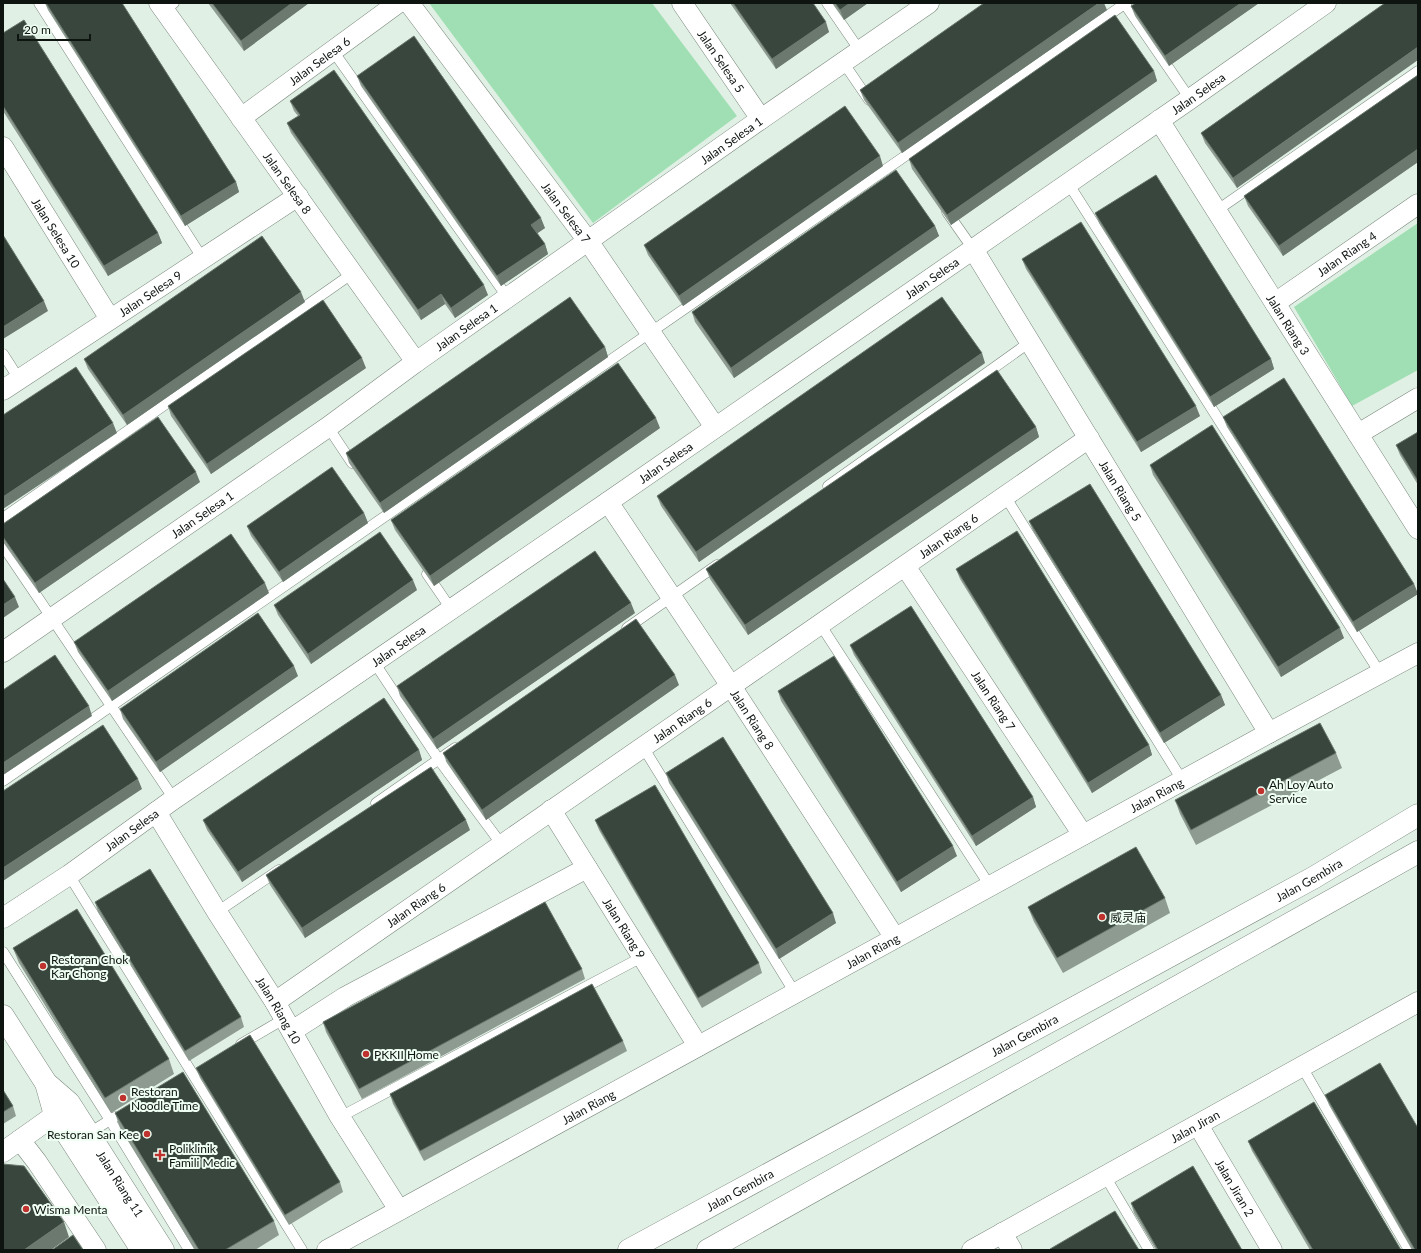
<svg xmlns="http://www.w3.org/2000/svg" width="1421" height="1253" font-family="Lato,'Noto Sans SC',sans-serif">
  <rect width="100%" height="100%" fill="#e1f0e5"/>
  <!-- green -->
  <path fill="#a0dfb3" d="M 429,3 L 652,3 L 737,116 L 593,223 Z
    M 1418,223 L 1418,370 L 1352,406 L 1294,307 Z"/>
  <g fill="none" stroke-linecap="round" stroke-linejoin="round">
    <defs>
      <path id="lane" d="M 39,3 L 203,259
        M 827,3 L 860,51
        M 1124,3 L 1190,99
        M 164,10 L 174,3
        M 333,51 L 508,298
        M 843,62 L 869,100
        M 1068,183 L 1380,673
        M 1216,211 L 1418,71
        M 947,212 L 973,249
        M 3,354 L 19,379
        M 328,427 L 352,463
        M 828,486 L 1030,342
        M 1005,496 L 1182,780
        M 3,518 L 353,273
        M 3,546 L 174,799
        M 427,574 L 451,609
        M 820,624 L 990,886
        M 627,628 L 717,565
        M 374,662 L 439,760 L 502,845
        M 643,747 L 795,993
        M 3,781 L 1126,3
        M 376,803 L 455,748
        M 69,875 L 302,1250
        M 217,912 L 279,870
        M 3,952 L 110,1120 L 189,1250
        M 241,1044 L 284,1019
        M 1302,1067 L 1409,1250
        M 340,1117 L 642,957
        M 89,1133 L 115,1117
        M 1105,1176 L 1149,1250"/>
      <g id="street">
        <path id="s1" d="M 159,3 L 416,362"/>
        <path id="s2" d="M 409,3 L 588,241 L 715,427"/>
        <path id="s3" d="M 682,3 L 761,119"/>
        <path id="s4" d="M 241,118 L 398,3"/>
        <path id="s5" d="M 1159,120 L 1418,529"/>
        <path id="s6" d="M 3,147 L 110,319"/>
        <path id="s7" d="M 973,249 L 1269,733"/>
        <path id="s8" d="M 1275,303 L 1418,204"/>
        <path id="s9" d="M 3,390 L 298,196"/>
        <path d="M 1358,434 L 1418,398"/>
        <path id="s10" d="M 608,502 L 731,686 L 895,938"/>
        <path id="s11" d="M 905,566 L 1083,835"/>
        <path id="s12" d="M 3,652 L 328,427 L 416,362 L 761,119 L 929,3"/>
        <path id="s13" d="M 551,810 L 698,1046"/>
        <path id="s14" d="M 156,812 L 217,912 L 275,1002 L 340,1117 L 399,1210"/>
        <path id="s15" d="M 3,918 L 69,875 L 174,799 L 608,502 L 1190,99 L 1326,3"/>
        <path id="s16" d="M 275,1002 L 1089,438"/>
        <path d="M 292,1031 L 345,997 L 587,868"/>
        <path id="s17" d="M 1198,1125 L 1272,1250"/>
        <path d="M 20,1140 L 37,1162 L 96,1250"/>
        <path d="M 3,1152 L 55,1115"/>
        <path d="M 1002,1233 L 1012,1250"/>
        <path id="s18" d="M 327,1250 L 1269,733 L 1418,653"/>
        <path id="s19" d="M 972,1250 L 1418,1002"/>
      </g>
      <g id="secondary">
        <path d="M 3,1016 L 46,1083 L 55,1115 L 142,1250"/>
        <path id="s20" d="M 46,1083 L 69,1103 L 163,1250"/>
        <path id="s21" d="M 629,1250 L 1313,878 L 1418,815"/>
        <path d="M 708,1250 L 1418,852"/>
      </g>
    </defs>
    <!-- lane casing -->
    <use href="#lane" stroke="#7b897f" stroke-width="11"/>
    <!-- street casing -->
    <use href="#street" stroke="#7b897f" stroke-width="21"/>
    <!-- secondary casing -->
    <use href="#secondary" stroke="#7b897f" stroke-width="23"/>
    <!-- lane -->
    <use href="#lane" stroke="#fff" stroke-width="10"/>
    <!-- street -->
    <use href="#street" stroke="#fff" stroke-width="20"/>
    <!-- secondary -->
    <use href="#secondary" stroke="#fff" stroke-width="22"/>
  </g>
  <!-- wall -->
  <path fill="#8d9b91" d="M 45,3 L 122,3 L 236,182 L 239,192 L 185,226 L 48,10 Z
    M 208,3 L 309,3 L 244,51 Z
    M 730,3 L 813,3 L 829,32 L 776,69 Z
    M 832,3 L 868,3 L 844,20 Z
    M 1259,3 L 1169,66 L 1135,16 L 1131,6 Z
    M 1385,3 L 1237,188 L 1205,143 L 1201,133 Z
    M 1107,10 L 902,153 L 864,100 L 860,90 Z
    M 3,33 L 158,233 L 162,243 L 108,276 L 3,111 Z
    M 1154,71 L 1157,81 L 951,225 L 912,169 L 909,159 Z
    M 1418,75 L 1418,162 L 1283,256 L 1248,206 L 1244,196 Z
    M 357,76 L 545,228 L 537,233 L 545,244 L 548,254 L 501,286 L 361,86 Z
    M 290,101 L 488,295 L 455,318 L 445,304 L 421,320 L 291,133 L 287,123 L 298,116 L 294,111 Z
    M 883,166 L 683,306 L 648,255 L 644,245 Z
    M 1095,213 L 1271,359 L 1274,369 L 1214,407 L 1099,223 Z
    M 935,226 L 939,236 L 734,378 L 695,322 L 692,312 Z
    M 1022,259 L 1200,416 L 1141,452 L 1026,269 Z
    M 305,302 L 127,425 L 88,369 L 84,359 Z
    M 605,347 L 608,357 L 384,513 L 349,463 L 346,453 Z
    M 985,363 L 699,562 L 661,506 L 657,496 Z
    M 366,368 L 211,474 L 171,416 L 168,406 Z
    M 1223,417 L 1414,584 L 1418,594 L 1357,632 L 1227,427 Z
    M 1036,427 L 1039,437 L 748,635 L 710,579 L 706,569 Z
    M 660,428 L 434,586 L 395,530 L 391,520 Z
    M 1418,432 L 1418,485 L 1400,455 L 1396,445 Z
    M 1150,465 L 1344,638 L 1281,677 L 1153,475 Z
    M 200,482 L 39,593 L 3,542 L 3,524 Z
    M 364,513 L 368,523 L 283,582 L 251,536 L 247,526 Z
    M 1029,521 L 1221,695 L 1225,705 L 1164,743 L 1033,531 Z
    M 956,569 L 1149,745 L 1152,755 L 1092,793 L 960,579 Z
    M 417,590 L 311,664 L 278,615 L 274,605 Z
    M 269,593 L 112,701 L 78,652 L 74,642 Z
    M 635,613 L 437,749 L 400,696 L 397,686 Z
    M 850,645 L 1033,797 L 1036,807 L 976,846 L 854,655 Z
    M 298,676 L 160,772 L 123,719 L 120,709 Z
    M 679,685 L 486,820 L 447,763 L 443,753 Z
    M 778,691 L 957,856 L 901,892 L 781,701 Z
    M 419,750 L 422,760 L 242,882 L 207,830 L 203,820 Z
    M 1336,753 L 1342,768 L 1196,845 L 1180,814 L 1175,800 Z
    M 666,773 L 836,923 L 779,959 L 669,783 Z
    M 595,820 L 759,963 L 762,973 L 702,1008 L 599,830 Z
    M 470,830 L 305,938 L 270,885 L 266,875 Z
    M 1165,898 L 1170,913 L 1063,973 L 1034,922 L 1028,907 Z
    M 95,902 L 241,1017 L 244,1027 L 189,1061 L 98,912 Z
    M 13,948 L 169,1059 L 174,1074 L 111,1113 L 19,963 Z
    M 582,969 L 585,979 L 362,1099 L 326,1032 L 323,1022 Z
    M 623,1041 L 627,1051 L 424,1161 L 393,1104 L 390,1094 Z
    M 196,1068 L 340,1182 L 343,1192 L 289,1225 L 200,1078 Z
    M 3,1090 L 13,1106 L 16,1116 L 3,1124 Z
    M 1325,1095 L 1418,1250 L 1412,1250 L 1329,1105 Z
    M 115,1113 L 274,1221 L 279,1235 L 255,1250 L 195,1250 L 120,1128 Z
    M 1248,1141 L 1401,1250 L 1310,1250 L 1252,1151 Z
    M 1131,1203 L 1242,1250 L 1156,1250 L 1134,1213 Z"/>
  <!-- shaded-wall -->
  <path fill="#6b796f" d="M 292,3 L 309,3 L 244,51 L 241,41 Z
    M 850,3 L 868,3 L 844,20 L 840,10 Z
    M 1099,3 L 1104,3 L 1107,10 L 902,153 L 898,143 Z
    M 1241,3 L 1259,3 L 1169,66 L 1165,56 Z
    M 826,22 L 829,32 L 776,69 L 772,59 Z
    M 1418,47 L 1418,60 L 1237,188 L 1233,178 Z
    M 1154,71 L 1157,81 L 951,225 L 947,215 Z
    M 1418,149 L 1418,162 L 1283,256 L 1279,246 Z
    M 880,156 L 883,166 L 683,306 L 679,296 Z
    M 236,182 L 239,192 L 185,226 L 181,216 Z
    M 541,218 L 545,228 L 535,235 L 531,225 Z
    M 935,226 L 939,236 L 734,378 L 731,368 Z
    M 158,233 L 162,243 L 108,276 L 104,266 Z
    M 545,244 L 548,254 L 501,286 L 497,276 Z
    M 484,285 L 488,295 L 455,318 L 451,308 Z
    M 301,292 L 305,302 L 127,425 L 123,415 Z
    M 441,294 L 445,304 L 421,320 L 418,310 Z
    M 44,301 L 48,311 L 3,339 L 3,327 Z
    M 605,347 L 608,357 L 384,513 L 380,503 Z
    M 982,353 L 985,363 L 699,562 L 696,552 Z
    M 362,358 L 366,368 L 211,474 L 207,464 Z
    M 1271,359 L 1274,369 L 1214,407 L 1210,397 Z
    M 1196,406 L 1200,416 L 1141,452 L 1137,442 Z
    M 656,418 L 660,428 L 434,586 L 430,576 Z
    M 113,423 L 117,433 L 3,509 L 3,497 Z
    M 1036,427 L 1039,437 L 748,635 L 745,625 Z
    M 196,472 L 200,482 L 39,593 L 35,583 Z
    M 364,513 L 368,523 L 283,582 L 279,572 Z
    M 413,580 L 417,590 L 311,664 L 308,654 Z
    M 265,583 L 269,593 L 112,701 L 108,691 Z
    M 1414,584 L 1418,594 L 1357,632 L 1353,622 Z
    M 15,597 L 19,607 L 3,618 L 3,605 Z
    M 631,603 L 635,613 L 437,749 L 433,739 Z
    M 1340,628 L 1344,638 L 1281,677 L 1278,667 Z
    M 294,666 L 298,676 L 160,772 L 156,762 Z
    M 675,675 L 679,685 L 486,820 L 482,810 Z
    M 1221,695 L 1225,705 L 1164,743 L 1160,733 Z
    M 89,706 L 92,716 L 3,775 L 3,763 Z
    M 1149,745 L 1152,755 L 1092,793 L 1088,783 Z
    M 419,750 L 422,760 L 242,882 L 238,872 Z
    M 138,779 L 142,789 L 3,881 L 3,868 Z
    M 1033,797 L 1036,807 L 976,846 L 972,836 Z
    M 466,820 L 470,830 L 305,938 L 302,928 Z
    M 953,846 L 957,856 L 901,892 L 897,882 Z
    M 833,913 L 836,923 L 779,959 L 776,949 Z
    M 64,1222 L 69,1237 L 51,1250 L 24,1250 Z"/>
  <!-- building -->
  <path fill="#39463d" stroke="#6b796f" d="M 46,3 L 122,3 L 236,182 L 181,216 Z
    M 212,3 L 292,3 L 241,41 Z
    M 733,3 L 813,3 L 826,22 L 772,59 Z
    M 835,3 L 850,3 L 840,10 Z
    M 984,3 L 1099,3 L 898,143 L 860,90 Z
    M 1136,3 L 1241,3 L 1165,56 L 1131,6 Z
    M 1385,3 L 1418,3 L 1418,47 L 1233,178 L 1201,133 Z
    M 1115,15 L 1154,71 L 947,215 L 909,159 Z
    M 24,20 L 158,233 L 104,266 L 3,106 L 3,33 Z
    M 414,36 L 541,218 L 531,225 L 545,244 L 497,276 L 357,76 Z
    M 334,70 L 484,285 L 451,308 L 441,294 L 418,310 L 287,123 L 300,115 L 290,101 Z
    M 1418,75 L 1418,149 L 1279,246 L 1244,196 Z
    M 845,106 L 880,156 L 679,296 L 644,245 Z
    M 896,170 L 935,226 L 731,368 L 692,312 Z
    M 1156,175 L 1271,359 L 1210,397 L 1095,213 Z
    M 1081,222 L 1196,406 L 1137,442 L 1022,259 Z
    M 3,235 L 44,301 L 3,327 Z
    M 262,236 L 301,292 L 123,415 L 84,359 Z
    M 570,297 L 605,347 L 380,503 L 346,453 Z
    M 942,297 L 982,353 L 696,552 L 657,496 Z
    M 323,300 L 362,358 L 207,464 L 168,406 Z
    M 618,363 L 656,418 L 430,576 L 391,520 Z
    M 76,367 L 113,423 L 3,497 L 3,415 Z
    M 997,370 L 1036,427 L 745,625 L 706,569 Z
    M 1284,378 L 1414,584 L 1353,622 L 1223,417 Z
    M 158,417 L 196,472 L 35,583 L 3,537 L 3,524 Z
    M 1212,425 L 1340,628 L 1278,667 L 1150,465 Z
    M 1418,432 L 1418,481 L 1396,445 Z
    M 332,467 L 364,513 L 279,572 L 247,526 Z
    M 1090,484 L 1221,695 L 1160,733 L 1029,521 Z
    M 1017,531 L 1149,745 L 1088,783 L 956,569 Z
    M 380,532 L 413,580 L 308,654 L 274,605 Z
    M 231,534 L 265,583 L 108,691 L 74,642 Z
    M 595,551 L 631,603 L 433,739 L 397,686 Z
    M 3,579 L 15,597 L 3,605 Z
    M 911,606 L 1033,797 L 972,836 L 850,645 Z
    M 258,613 L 294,666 L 156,762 L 120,709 Z
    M 636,619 L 675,675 L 482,810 L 443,753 Z
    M 55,655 L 89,706 L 3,763 L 3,690 Z
    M 834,656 L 953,846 L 897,882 L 778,691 Z
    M 384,698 L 419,750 L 238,872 L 203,820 Z
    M 1320,723 L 1336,753 L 1191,830 L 1175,800 Z
    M 103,725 L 138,779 L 3,868 L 3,791 Z
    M 723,737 L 833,913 L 776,949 L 666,773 Z
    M 431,767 L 466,820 L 302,928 L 266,875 Z
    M 655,785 L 759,963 L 698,998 L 595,820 Z
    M 1136,847 L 1165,898 L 1057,958 L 1028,907 Z
    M 150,869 L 241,1017 L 185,1051 L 95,902 Z
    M 545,902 L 582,969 L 359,1089 L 323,1022 Z
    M 77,909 L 169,1059 L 105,1098 L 13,948 Z
    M 592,984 L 623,1041 L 420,1151 L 390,1094 Z
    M 250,1035 L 340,1182 L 285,1215 L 196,1068 Z
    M 1380,1063 L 1418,1128 L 1418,1250 L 1415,1250 L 1325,1095 Z
    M 183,1072 L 274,1221 L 225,1250 L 199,1250 L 115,1113 Z
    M 3,1090 L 13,1106 L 3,1112 Z
    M 1314,1102 L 1401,1250 L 1313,1250 L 1248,1141 Z
    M 3,1164 L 24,1166 L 64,1222 L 24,1250 L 3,1250 Z
    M 1193,1166 L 1242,1250 L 1158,1250 L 1131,1203 Z
    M 1115,1211 L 1139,1250 L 1051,1250 L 1050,1249 Z
    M 73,1235 L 83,1250 L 52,1250 Z"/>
  <!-- markers -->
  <g fill="#c0322d" stroke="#eefef2" stroke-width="1.5">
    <circle cx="1261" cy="791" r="4"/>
    <circle cx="1102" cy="917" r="4"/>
    <circle cx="43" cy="966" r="4"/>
    <circle cx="366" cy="1054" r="4"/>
    <circle cx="123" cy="1098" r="4"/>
    <circle cx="147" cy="1134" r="4"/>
    <path d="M158 1149h4v4h4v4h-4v4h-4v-4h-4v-4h4z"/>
    <circle cx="26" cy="1209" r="4"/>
  </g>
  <g text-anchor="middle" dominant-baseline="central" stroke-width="4" stroke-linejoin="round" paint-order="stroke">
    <!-- street labels -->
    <g font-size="12" fill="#0e1410" stroke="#eefef2">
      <text stroke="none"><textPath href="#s4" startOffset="97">Jalan Selesa 6</textPath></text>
      <text stroke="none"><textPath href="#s3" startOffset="70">Jalan Selesa 5</textPath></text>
      <text stroke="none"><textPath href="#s15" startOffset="1452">Jalan Selesa</textPath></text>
      <text stroke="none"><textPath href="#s12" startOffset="890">Jalan Selesa 1</textPath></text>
      <text stroke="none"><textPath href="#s1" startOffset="221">Jalan Selesa 8</textPath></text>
      <text stroke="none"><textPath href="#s2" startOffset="262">Jalan Selesa 7</textPath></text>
      <text stroke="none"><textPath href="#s6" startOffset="101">Jalan Selesa 10</textPath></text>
      <text stroke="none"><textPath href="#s8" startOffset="87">Jalan Riang 4</textPath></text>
      <text stroke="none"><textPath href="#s15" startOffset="1128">Jalan Selesa</textPath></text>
      <text stroke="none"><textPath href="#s9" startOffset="176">Jalan Selesa 9</textPath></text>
      <text stroke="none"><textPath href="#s5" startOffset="242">Jalan Riang 3</textPath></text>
      <text stroke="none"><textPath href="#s12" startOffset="566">Jalan Selesa 1</textPath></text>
      <text stroke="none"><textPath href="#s15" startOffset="804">Jalan Selesa</textPath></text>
      <text stroke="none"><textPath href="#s7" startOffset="283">Jalan Riang 5</textPath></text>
      <text stroke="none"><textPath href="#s12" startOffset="242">Jalan Selesa 1</textPath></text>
      <text stroke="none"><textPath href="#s16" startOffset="819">Jalan Riang 6</textPath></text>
      <text stroke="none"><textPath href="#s15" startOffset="480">Jalan Selesa</textPath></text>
      <text stroke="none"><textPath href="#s11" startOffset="161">Jalan Riang 7</textPath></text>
      <text stroke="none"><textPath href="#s10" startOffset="261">Jalan Riang 8</textPath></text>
      <text stroke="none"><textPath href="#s16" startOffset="495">Jalan Riang 6</textPath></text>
      <text stroke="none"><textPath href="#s18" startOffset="946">Jalan Riang</textPath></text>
      <text stroke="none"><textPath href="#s15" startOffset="156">Jalan Selesa</textPath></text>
      <text stroke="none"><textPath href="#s21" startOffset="774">Jalan Gembira</textPath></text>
      <text stroke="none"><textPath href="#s16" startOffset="171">Jalan Riang 6</textPath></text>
      <text stroke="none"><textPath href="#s13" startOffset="139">Jalan Riang 9</textPath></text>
      <text stroke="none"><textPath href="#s18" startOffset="622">Jalan Riang</textPath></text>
      <text stroke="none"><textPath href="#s14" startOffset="233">Jalan Riang 10</textPath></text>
      <text stroke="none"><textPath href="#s21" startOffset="450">Jalan Gembira</textPath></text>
      <text stroke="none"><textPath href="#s18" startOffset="298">Jalan Riang</textPath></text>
      <text stroke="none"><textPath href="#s19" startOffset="255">Jalan Jiran</textPath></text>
      <text stroke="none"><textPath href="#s20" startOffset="126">Jalan Riang 11</textPath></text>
      <text stroke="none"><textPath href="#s17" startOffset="73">Jalan Jiran 2</textPath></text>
      <text stroke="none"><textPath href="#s21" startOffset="126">Jalan Gembira</textPath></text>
    </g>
    <!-- poi labels -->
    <g font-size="12" fill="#0e1410" stroke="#eefef2" text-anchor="start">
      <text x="1269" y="784">Ah Loy Auto<tspan x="1269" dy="14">Service</tspan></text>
      <text x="1110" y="917">威灵庙</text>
      <text x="51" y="959">Restoran Chok<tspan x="51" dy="14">Kar Chong</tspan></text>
      <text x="374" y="1054">PKKII Home</text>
      <text x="131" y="1091">Restoran<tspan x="131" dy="14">Noodle Time</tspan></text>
      <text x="139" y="1134" text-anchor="end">Restoran San Kee</text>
      <text x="169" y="1148">Poliklinik<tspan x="169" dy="14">Famili Medic</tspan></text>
      <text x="34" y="1209">Wisma Menta</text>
    </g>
  </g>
  <!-- border -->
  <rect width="1421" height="1253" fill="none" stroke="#0e1410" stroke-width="8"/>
  <!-- scale -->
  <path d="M18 34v6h72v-6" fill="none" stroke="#0e1410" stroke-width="2"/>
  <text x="24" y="34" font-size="12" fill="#0e1410" stroke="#eefef2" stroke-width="3" paint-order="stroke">20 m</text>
</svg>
